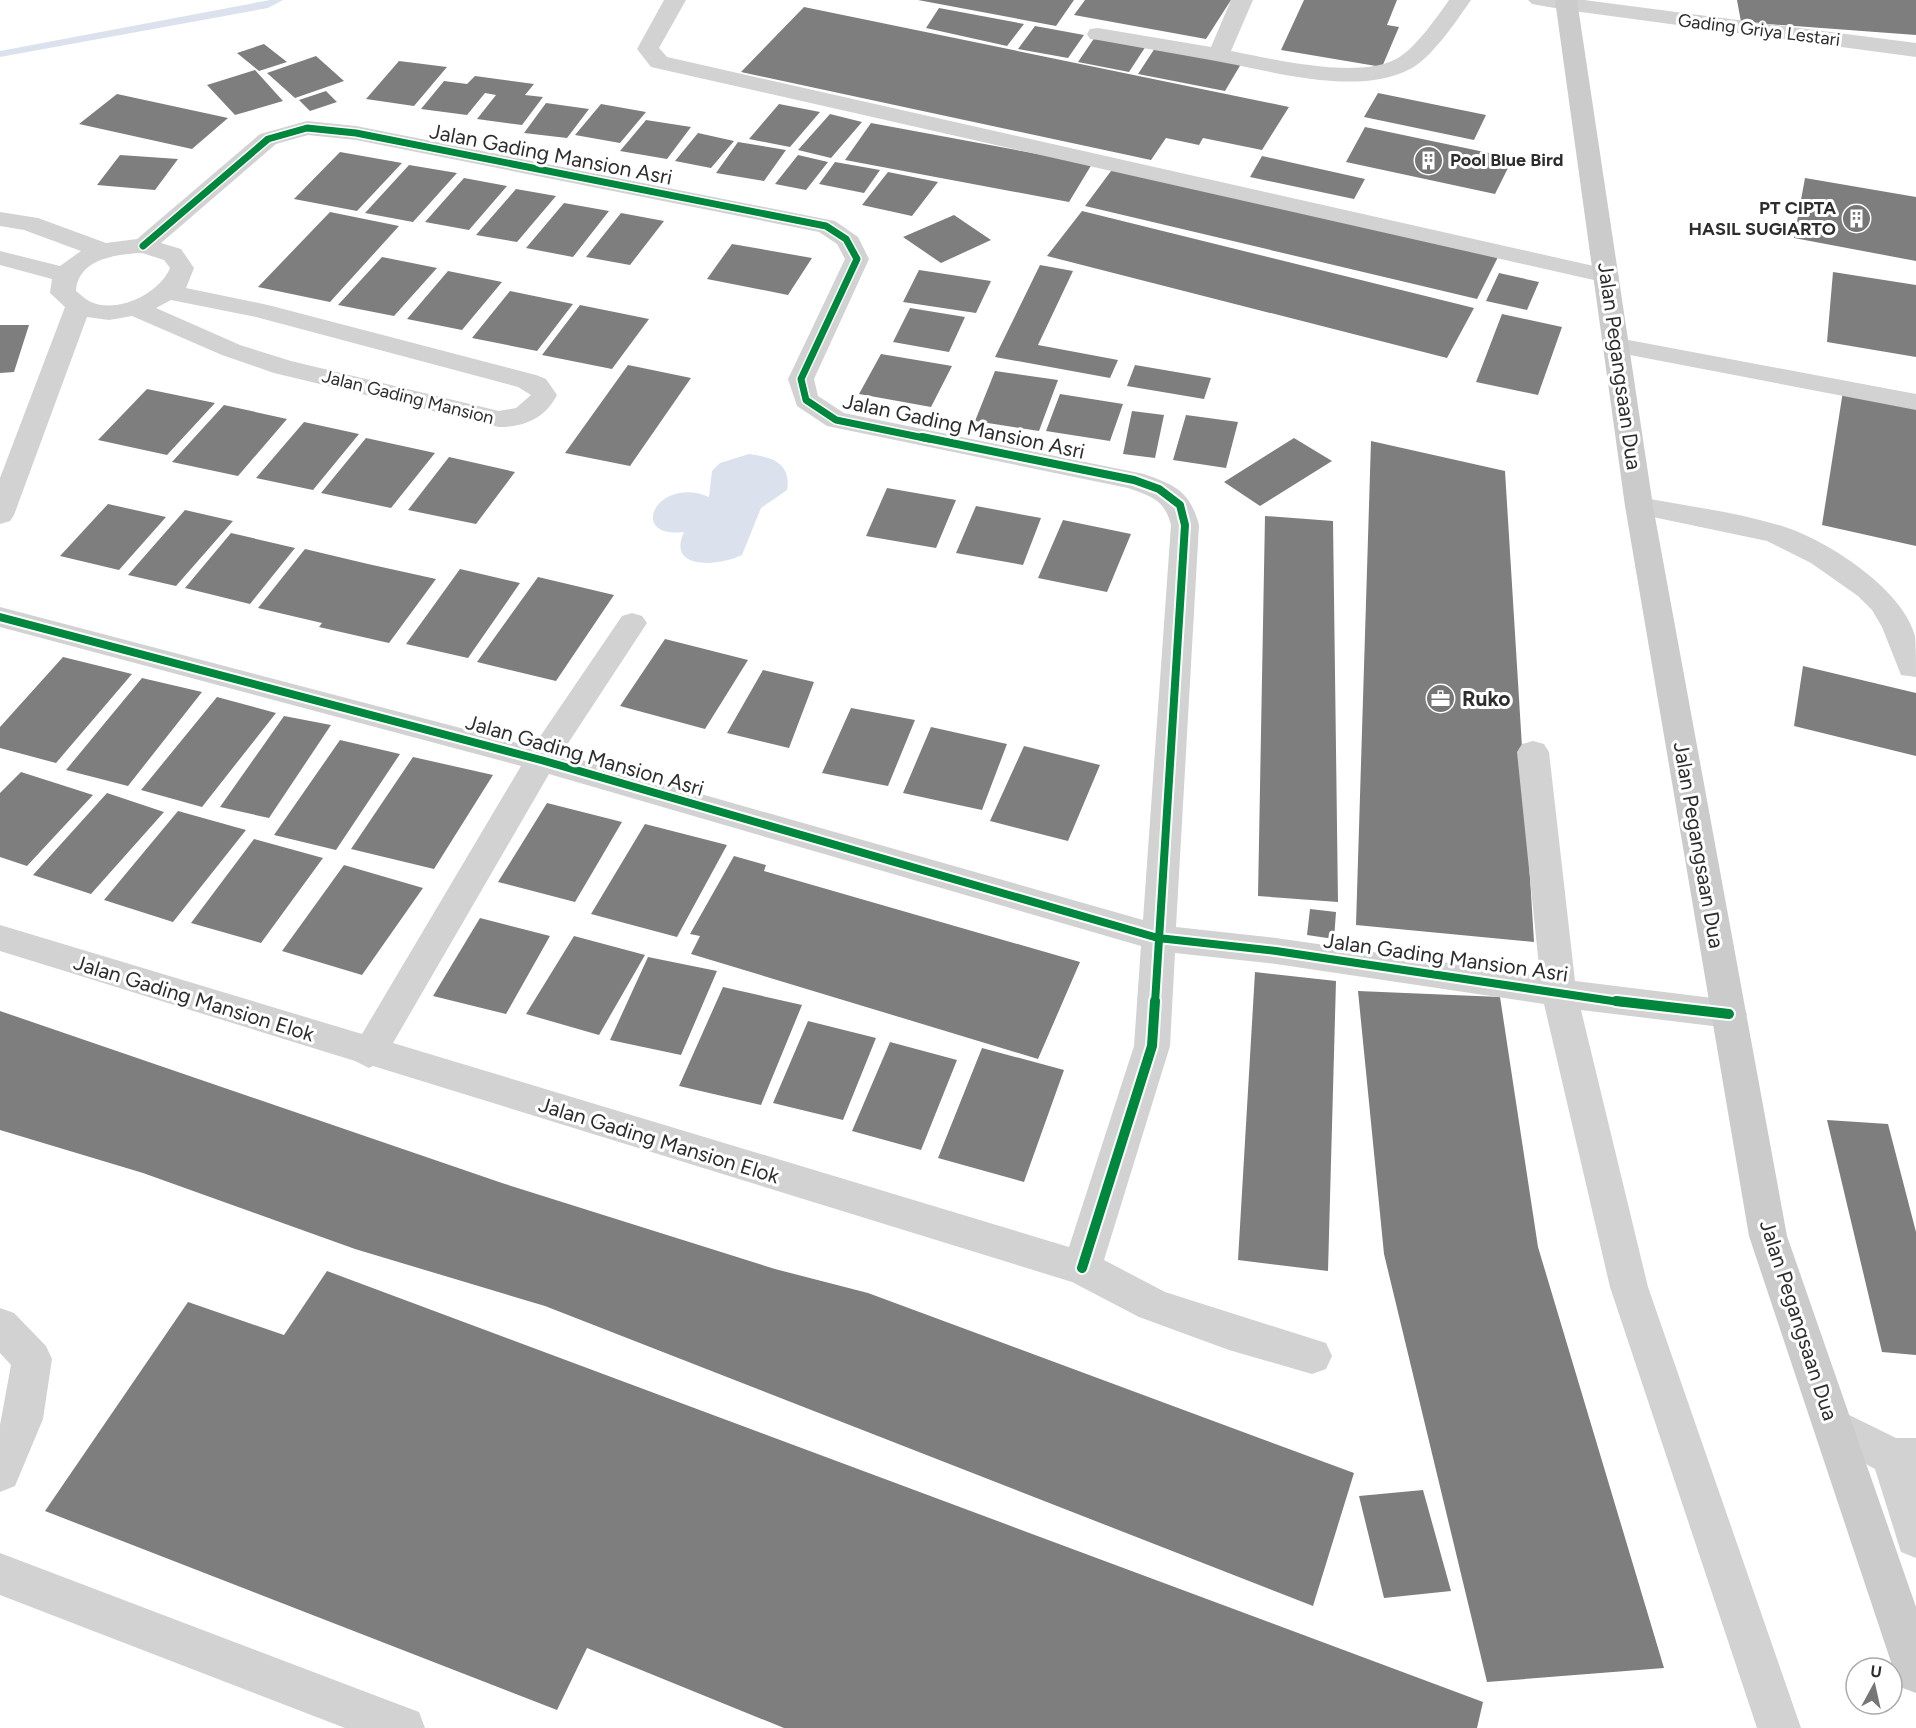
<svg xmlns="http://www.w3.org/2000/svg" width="1916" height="1728" font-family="Figtree,sans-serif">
  <rect width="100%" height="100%" fill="#fff"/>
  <!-- water -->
  <path fill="#dbe2ee" d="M 749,454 C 771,457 792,463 787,490 L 761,508 L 742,555 C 720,566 666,571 684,532 C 627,539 656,475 709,497 L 712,471 L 720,463 Z"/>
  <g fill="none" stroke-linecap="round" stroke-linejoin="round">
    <!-- stream -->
    <path fill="#dbe2ee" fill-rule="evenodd" d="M 270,0 L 283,0 L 268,8 L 0,57 L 0,51 Z"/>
  </g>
  <!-- building -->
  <path fill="#7e7e7e" d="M 918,0 L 1074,0 L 1056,26 Z
    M 1085,0 L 1231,0 L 1206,39 L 1074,15 Z
    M 1304,0 L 1397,0 L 1387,25 L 1399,27 L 1382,67 L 1281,50 Z
    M 1737,0 L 1916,0 L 1916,35 L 1741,22 Z
    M 804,7 L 1289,107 L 1262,150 L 1203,138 L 1199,145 L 1166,138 L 1151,160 L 741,72 Z
    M 939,8 L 1024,24 L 1007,46 L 926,28 Z
    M 1035,26 L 1084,35 L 1068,58 L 1018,49 Z
    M 1095,37 L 1146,46 L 1129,72 L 1078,62 Z
    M 264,44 L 287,62 L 259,71 L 237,53 Z
    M 1155,48 L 1241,64 L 1225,91 L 1138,74 Z
    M 316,56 L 344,81 L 295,98 L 267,73 Z
    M 399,61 L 447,67 L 414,106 L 366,99 Z
    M 255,70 L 283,101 L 235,115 L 207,85 Z
    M 475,76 L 534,84 L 525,95 L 543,97 L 522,125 L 477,119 L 496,95 L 485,93 L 467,115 L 421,109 L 444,81 L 467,84 Z
    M 326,91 L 337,102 L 310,111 L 299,100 Z
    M 1378,93 L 1486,115 L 1474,140 L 1364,117 Z
    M 117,94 L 228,118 L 192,149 L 79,124 Z
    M 546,103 L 589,109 L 567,138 L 524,133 Z
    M 601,104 L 646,112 L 620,143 L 575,135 Z
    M 779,104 L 820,112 L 790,147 L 749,139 Z
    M 830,114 L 862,122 L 831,158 L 798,150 Z
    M 646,120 L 691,127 L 667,159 L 620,151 Z
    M 871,123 L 1092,164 L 1069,202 L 845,160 Z
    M 1365,127 L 1513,158 L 1495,194 L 1346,162 Z
    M 698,133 L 734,141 L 711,168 L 675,161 Z
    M 738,142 L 786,150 L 764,181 L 716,173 Z
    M 340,152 L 402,163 L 357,211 L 294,199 Z
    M 120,155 L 178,159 L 155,190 L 97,185 Z
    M 798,155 L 828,162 L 806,190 L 775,184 Z
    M 1262,156 L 1365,179 L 1354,199 L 1250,177 Z
    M 835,162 L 880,170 L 864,193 L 819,184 Z
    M 409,165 L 457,173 L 413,222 L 365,213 Z
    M 1114,167 L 1498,257 L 1477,299 L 1085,206 Z
    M 888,172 L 938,182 L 912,216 L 862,205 Z
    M 464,178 L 507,186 L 469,230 L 425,222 Z
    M 1805,178 L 1916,197 L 1916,261 L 1794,238 Z
    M 516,189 L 556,196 L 517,242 L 476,235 Z
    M 564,203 L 609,211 L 573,257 L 526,248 Z
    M 1082,211 L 1474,308 L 1447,358 L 1047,256 Z
    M 330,212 L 399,226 L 330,302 L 258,287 Z
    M 621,213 L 664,221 L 630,265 L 586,257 Z
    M 954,215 L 991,240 L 941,263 L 903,237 Z
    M 732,244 L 812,258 L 788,295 L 707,279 Z
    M 382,257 L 437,268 L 394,316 L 338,305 Z
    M 1040,265 L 1073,271 L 1038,345 L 1118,360 L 1110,378 L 995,357 Z
    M 919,270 L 991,281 L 976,313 L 903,302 Z
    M 448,271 L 502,282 L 462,330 L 407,319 Z
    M 1833,272 L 1916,285 L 1916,357 L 1827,342 Z
    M 1499,273 L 1539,282 L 1527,310 L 1486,301 Z
    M 510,291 L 573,304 L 537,351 L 472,338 Z
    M 580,305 L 649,319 L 612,369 L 542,355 Z
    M 910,308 L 965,317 L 949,352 L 893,342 Z
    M 1502,314 L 1562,327 L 1538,395 L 1476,382 Z
    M 0,325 L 29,325 L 14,372 L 0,373 Z
    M 881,354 L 952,366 L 931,407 L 859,394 Z
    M 628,365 L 691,378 L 630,466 L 565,453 Z
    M 1135,365 L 1211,378 L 1204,399 L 1127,386 Z
    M 995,371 L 1058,380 L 1039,431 L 975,421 Z
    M 147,389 L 215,403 L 167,455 L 98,440 Z
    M 1843,391 L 1916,406 L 1916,546 L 1822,525 Z
    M 1060,394 L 1123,404 L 1110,441 L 1046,431 Z
    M 224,405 L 287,419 L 238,476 L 172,462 Z
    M 1132,411 L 1164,415 L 1155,458 L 1123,454 Z
    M 1186,415 L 1238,422 L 1226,468 L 1173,460 Z
    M 304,422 L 359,434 L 313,490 L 256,478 Z
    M 366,438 L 435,453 L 391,508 L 321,493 Z
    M 1294,438 L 1332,461 L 1260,506 L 1224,482 Z
    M 1371,441 L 1505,471 L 1534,942 L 1356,925 Z
    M 449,457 L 515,472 L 476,524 L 408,510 Z
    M 887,488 L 956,500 L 936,548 L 866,536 Z
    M 108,504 L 166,517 L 119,570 L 60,556 Z
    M 976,506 L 1041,518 L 1023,565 L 956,553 Z
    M 185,510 L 233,521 L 176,586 L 128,575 Z
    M 1265,516 L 1333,521 L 1338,902 L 1258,896 Z
    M 1063,520 L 1131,534 L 1107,592 L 1038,578 Z
    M 231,533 L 295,548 L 250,604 L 185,588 Z
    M 305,549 L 368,564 L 436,579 L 389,643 L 319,627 L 322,623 L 258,608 Z
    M 460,569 L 520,583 L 468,658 L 406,644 Z
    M 538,577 L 614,595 L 556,681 L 477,662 Z
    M 665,639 L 748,660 L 705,729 L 620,706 Z
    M 63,657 L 132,674 L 56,763 L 0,748 L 0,727 Z
    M 1803,666 L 1916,693 L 1916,756 L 1794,726 Z
    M 763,670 L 814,682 L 789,748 L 727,733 Z
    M 142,678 L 202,692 L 128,786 L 66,770 Z
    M 217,697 L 276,713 L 202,807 L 141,790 Z
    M 851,708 L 915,720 L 888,786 L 822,773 Z
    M 284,716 L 331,725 L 269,818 L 220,807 Z
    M 931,727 L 1007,744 L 982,810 L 903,793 Z
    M 340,740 L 400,754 L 336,850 L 274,835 Z
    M 1024,746 L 1100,765 L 1068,841 L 990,821 Z
    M 413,757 L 493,775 L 434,869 L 351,849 Z
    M 21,772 L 93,795 L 27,866 L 0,857 L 0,793 Z
    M 107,793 L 164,812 L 91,894 L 33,875 Z
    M 547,803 L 622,822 L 575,902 L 498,882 Z
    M 178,811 L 246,830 L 173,922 L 104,900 Z
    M 645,824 L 727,845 L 677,937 L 591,914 Z
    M 254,839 L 323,858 L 261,943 L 191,923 Z
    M 734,856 L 766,865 L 764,871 L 1080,962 L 1038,1059 L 691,954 L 700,936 L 690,934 Z
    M 344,865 L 423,888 L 362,975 L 282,951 Z
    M 1310,909 L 1336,912 L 1334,939 L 1307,935 Z
    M 480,918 L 550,936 L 506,1014 L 433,996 Z
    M 574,936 L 645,955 L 599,1035 L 526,1014 Z
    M 648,957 L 717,971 L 681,1055 L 610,1040 Z
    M 1255,972 L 1336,981 L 1328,1271 L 1238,1260 Z
    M 723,987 L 802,1005 L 761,1105 L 679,1086 Z
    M 1358,991 L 1500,997 L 1538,1247 L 1664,1668 L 1487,1682 L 1384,1254 Z
    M 0,1011 L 502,1183 L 775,1269 L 868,1293 L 1354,1473 L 1313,1606 L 545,1306 L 355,1249 L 143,1173 L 0,1130 Z
    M 808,1021 L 876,1038 L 843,1120 L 773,1103 Z
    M 890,1042 L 957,1060 L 921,1150 L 852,1131 Z
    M 982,1048 L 1064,1070 L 1024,1182 L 938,1158 Z
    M 1827,1120 L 1888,1124 L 1916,1232 L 1916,1355 L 1882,1352 Z
    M 327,1271 L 1483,1702 L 1477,1728 L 784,1728 L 587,1648 L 557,1710 L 45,1511 L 188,1302 L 284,1335 Z
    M 1423,1490 L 1451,1591 L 1384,1598 L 1359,1496 Z"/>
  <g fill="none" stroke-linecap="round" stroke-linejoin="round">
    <!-- service -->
    <path fill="#d2d2d2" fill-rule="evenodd" d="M 664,0 L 686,0 L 659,48 L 667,57 L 1607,269 L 1616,271 L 1619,276 L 1616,281 L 1607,283 L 651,67 L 637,49 Z
      M 1231,0 L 1253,0 L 1231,51 C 1272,59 1355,79 1394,60 C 1413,52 1437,17 1449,0 L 1471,0 C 1457,20 1432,58 1410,69 C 1358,97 1271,71 1216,61 C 1177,54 1137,47 1098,40 L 1090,39 L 1087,34 L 1090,29 L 1098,28 L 1211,47 Z
      M 1528,0 L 1574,0 L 1577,4 L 1573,8 L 1566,10 L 1532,4 Z
      M 1618,338 L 1916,394 L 1916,410 L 1609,351 L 1605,346 L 1609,341 Z
      M 1639,497 C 1686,506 1736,512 1782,526 C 1827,540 1903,589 1915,636 C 1916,649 1916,665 1916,677 L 1901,675 L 1882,627 L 1872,610 L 1858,596 L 1811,563 L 1767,541 L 1629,512 L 1625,506 L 1629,500 Z
      M 0,1308 L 14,1313 L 46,1346 L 52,1359 L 43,1419 L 15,1486 L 0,1492 L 0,1425 L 11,1365 L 0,1353 Z
      M 1833,1407 L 1896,1438 L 1916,1438 L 1916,1558 L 1901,1552 L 1875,1469 L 1819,1439 L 1813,1426 L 1819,1413 Z
      M 0,1553 L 403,1706 L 419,1712 L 425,1728 L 345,1728 L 0,1595 Z"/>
    <!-- minor -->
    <path fill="#d2d2d2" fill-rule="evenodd" d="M 1558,0 L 1584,0 L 1916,43 L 1916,57 L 1566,10 L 1559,8 L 1555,4 Z
      M 307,121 L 356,126 L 835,221 L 858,237 L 869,259 L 814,379 L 818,396 L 844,413 L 1144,474 C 1175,485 1190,491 1199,525 L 1176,927 L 1276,938 L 1540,976 L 1517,752 L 1522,744 L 1533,741 L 1544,744 L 1549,752 L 1575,981 L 1729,1000 L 1741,1004 L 1747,1014 L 1741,1024 L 1729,1028 L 1581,1010 L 1648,1287 L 1801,1728 L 1757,1728 L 1610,1287 L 1544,1004 L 1276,964 L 1175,953 L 1170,1046 L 1104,1260 L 1165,1292 L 1326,1343 L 1332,1356 L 1326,1369 L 1312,1374 L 1229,1350 L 1139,1317 L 1072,1282 L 373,1066 L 369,1068 L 355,1061 L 0,951 L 0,925 L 362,1034 L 521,766 L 0,627 L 0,607 L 533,747 L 622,616 L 632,613 L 642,616 L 647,623 L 561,754 L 1143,920 L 1171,525 C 1165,500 1151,496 1128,488 L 827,426 L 797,406 L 788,379 L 845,259 L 837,244 L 819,232 L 356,140 L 308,135 L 276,144 L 161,243 L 181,249 L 194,268 L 186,288 L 268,305 L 536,375 L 546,379 L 557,395 C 545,418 525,427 499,427 L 274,373 L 222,355 L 132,316 L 109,320 L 87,317 L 14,515 L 10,521 L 0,524 L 0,478 L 65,307 L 50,293 L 52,279 L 0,265 L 0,251 L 60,266 L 81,251 L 24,230 L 0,226 L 0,212 L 38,218 L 106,243 L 137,239 L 260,134 ZM 142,253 L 164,260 L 170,268 C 160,293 118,314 91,302 C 86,300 80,294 76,291 C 78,259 116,254 142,253 ZM 171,300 L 256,317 L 518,387 L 531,395 L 516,408 L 499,411 L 291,361 L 240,345 L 156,308 ZM 549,774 L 1141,946 L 1134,1046 L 1069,1247 L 393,1043 Z"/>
    <!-- secondary -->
    <path fill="#cbcbcb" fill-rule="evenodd" d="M 1555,0 L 1577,0 L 1653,506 L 1787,1236 L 1916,1607 L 1916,1693 L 1900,1687 L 1894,1671 L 1749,1236 L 1625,506 Z"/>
    <defs>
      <path id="cycleway-far2" d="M 143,246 L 268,139 L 307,128 L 356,133 L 826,226 L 846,239 L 857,259 L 801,379 L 806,400 L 836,420 L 929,439"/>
      <path id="cycleway-far1" d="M 922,437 L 1134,480 L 1159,489 L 1180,505 L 1185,525 L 1155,1003
        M 0,617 L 541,760 L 1158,938 L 1276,951 L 1626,1003"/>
      <path id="cycleway" d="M 1616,1001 L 1729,1014
        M 1082,1268 L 1152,1046 L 1155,1001"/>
    </defs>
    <!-- cycleway-far2 casing -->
    <use href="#cycleway-far2" stroke="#fff" stroke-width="10"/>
    <!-- cycleway-far1 casing -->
    <use href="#cycleway-far1" stroke="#fff" stroke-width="12"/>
    <!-- cycleway casing -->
    <use href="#cycleway" stroke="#fff" stroke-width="14"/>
    <!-- cycleway-far2 -->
    <use href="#cycleway-far2" stroke="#00873e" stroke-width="7"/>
    <!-- cycleway-far1 -->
    <use href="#cycleway-far1" stroke="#00873e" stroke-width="8"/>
    <!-- cycleway -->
    <use href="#cycleway" stroke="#00873e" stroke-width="10"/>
  </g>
  <!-- icons -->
  <defs>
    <symbol id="building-disc" viewBox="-11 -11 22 22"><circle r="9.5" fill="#767676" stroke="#fff"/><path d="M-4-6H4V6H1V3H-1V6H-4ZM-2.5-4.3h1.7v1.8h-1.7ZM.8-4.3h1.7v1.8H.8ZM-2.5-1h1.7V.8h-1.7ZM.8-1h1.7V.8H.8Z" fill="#fff"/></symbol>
    <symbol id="office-disc" viewBox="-11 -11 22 22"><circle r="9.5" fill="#767676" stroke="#fff"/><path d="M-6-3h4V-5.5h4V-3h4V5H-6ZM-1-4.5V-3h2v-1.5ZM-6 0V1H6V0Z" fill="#fff"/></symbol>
  </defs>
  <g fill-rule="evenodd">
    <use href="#building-disc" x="1412" y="144" width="33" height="33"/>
    <use href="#building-disc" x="1840" y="202" width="33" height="33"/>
    <use href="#office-disc" x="1424" y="682" width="33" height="33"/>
  </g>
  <g text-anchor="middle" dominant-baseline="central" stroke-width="6" stroke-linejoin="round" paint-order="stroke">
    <!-- far-street labels -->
    <g font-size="18" fill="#2d2d2d" stroke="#fff">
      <text transform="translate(1759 30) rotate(7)">Gading Griya Lestari</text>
      <text transform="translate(408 397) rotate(14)">Jalan Gading Mansion</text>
    </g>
    <!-- far-poi labels -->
    <g font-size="18" font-weight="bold" fill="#2d2d2d" stroke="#fff" text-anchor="start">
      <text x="1450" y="160">Pool Blue Bird</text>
      <text x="1836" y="208" text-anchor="end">PT CIPTA<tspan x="1836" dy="21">HASIL SUGIARTO</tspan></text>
    </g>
    <!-- street labels -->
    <g font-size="21" fill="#2d2d2d" stroke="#fff">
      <text transform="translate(551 154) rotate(11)">Jalan Gading Mansion Asri</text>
      <text transform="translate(1620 366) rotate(82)">Jalan Pegangsaan Dua</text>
      <text transform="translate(964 426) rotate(12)">Jalan Gading Mansion Asri</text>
      <text transform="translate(585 755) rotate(16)">Jalan Gading Mansion Asri</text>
      <text transform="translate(1699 845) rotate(80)">Jalan Pegangsaan Dua</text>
      <text transform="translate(1446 957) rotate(8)">Jalan Gading Mansion Asri</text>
      <text transform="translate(194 998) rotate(17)">Jalan Gading Mansion Elok</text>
      <text transform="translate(659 1140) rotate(17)">Jalan Gading Mansion Elok</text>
      <text transform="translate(1799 1320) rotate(72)">Jalan Pegangsaan Dua</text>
    </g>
    <!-- poi labels -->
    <g font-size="21" font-weight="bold" fill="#2d2d2d" stroke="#fff" text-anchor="start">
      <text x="1462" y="698">Ruko</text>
    </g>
  </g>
  <!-- north arrow -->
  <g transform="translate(1874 1686) rotate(8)"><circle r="28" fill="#ffffff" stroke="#ababab" stroke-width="1.5"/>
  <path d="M0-4.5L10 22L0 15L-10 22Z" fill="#767676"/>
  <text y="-9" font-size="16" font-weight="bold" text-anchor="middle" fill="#2d2d2d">U</text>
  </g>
</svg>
